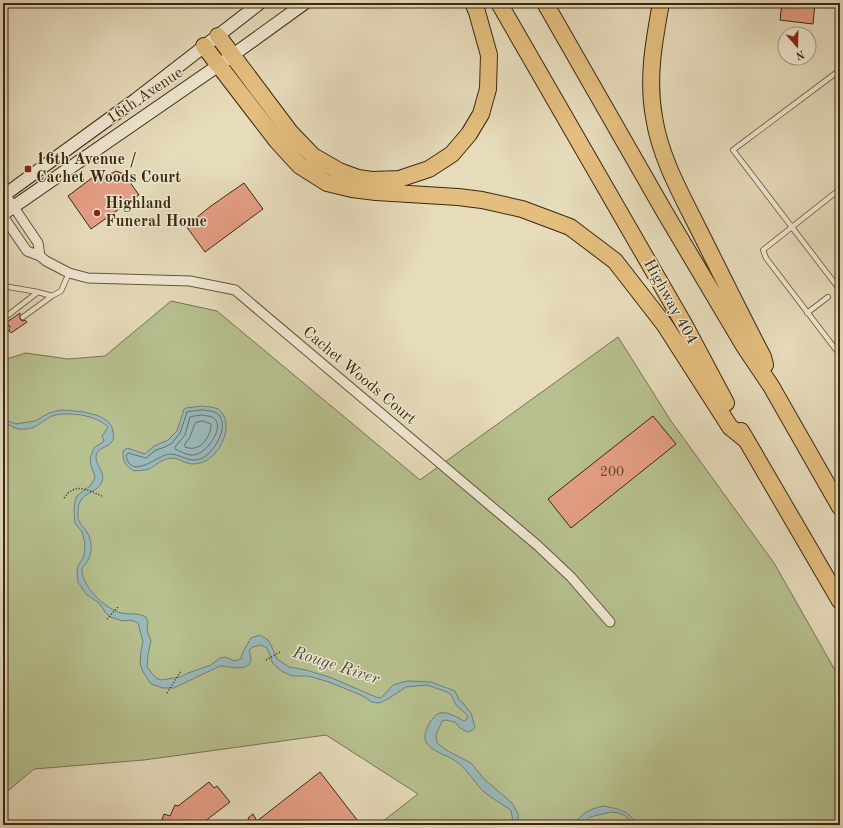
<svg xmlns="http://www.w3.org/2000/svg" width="843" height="828" font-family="'Old Standard TT',serif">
  <rect width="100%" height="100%" fill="#e6dbbb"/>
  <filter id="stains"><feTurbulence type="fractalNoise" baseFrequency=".005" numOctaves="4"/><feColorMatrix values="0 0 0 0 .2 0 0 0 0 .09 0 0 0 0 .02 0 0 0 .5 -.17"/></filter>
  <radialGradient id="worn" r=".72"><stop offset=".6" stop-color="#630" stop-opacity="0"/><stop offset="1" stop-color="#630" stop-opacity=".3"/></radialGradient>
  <!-- green -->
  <path fill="#b7c08f" stroke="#79744f" d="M 171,301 L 217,311 L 420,480 L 618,337 L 671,421 L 774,563 L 840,679 L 840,825 L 378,825 L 418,794 L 326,735 L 144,760 L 34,769 L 3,795 L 3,360 L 26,353 L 68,359 L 105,356 Z"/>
  <!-- water -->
  <path fill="#9ab9ba" stroke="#747f76" d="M 203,406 C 208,407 214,407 218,409 C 237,423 219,459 200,463 C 186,467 182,458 171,458 C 161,459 157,465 149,469 C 145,471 138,470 134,471 C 126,466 122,461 123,451 L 127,448 L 145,454 L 154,446 L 168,440 L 177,431 L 184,409 L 186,408 Z
    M 61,410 C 76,411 110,412 113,431 C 114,435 114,440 111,443 C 106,448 97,448 96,456 C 95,465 106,472 102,482 C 98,492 84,492 80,502 C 78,505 78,510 78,514 C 77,522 83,526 87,532 C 94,544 92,559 82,568 C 81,586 104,608 121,613 C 131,615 136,612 146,617 L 148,623 L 147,630 L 151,641 L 148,654 L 147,667 L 153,675 L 156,678 L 161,680 L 180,677 L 188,673 L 211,665 L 220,658 L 226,657 L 234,661 L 241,659 L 242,654 L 251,638 L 260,635 L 268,640 L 271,645 L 277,659 L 289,667 L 306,670 L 332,678 L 376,697 L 381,698 L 393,685 L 407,681 L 431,682 L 455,691 L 459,700 L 462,702 L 471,713 L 475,727 L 473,730 L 467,732 L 459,727 L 455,722 L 446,720 L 442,721 L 436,735 L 437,743 L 446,750 L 471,763 L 484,779 L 512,803 L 518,814 L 518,825 L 511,825 L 513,822 L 511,810 C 502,804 491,798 483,791 C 473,780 466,768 454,760 C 445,754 432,752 426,742 C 422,735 429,722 434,717 C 442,707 456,717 464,721 L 467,719 L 467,715 L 456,705 L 451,695 L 447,692 L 427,685 L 406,687 L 388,699 L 379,703 L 372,702 L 363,696 L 329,682 L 308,676 L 292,676 L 283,672 L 273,664 L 267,648 L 261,645 L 253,647 L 249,650 C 250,653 251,658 251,660 C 249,673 228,666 220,666 L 174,688 L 163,688 L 151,684 L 142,670 L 140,663 L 141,650 L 143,642 L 138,623 L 130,620 L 123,621 L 110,617 L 106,613 L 99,603 L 86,594 L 78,582 L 77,573 L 78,566 L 84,556 L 85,543 L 82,532 L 75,523 L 74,511 L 75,501 L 77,496 L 90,486 L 94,480 L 95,477 L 91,466 L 90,458 L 94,448 L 104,441 L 102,436 L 108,427 C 97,415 67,411 52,416 C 46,418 42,423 36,426 C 29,430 16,431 10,425 L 3,426 L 3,422 L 8,421 L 16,424 L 35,421 L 49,413 Z
    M 603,806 C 619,809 628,810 637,825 L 633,825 L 631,821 L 624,815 L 619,813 L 611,812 L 590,817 L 583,825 L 573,825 C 583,813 587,810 603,806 Z"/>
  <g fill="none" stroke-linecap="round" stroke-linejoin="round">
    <!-- shore -->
    <path stroke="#6a7064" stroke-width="1" d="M 203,410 C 206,411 212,411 215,412 C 233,422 214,455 200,459 C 188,463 181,454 170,454 C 157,455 132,481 126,456 L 128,453 L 146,458 L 156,450 L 165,447 L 172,443 L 180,433 L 187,412 Z
      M 203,415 C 206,416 210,416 212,417 C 228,425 205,458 190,455 C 185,454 180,451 175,449 L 175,447 L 185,435 L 190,417 Z
      M 203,421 L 211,424 C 211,437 200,453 185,447 L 185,444 L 190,437 L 195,423 Z"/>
  </g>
  <!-- building -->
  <path fill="#e49e85" stroke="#3b280f" d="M 782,3 L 815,3 L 813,24 L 780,20 Z
    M 101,171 L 105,177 L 116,171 L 124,174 L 139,195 L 91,229 L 68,196 Z
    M 244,183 L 263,209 L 205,252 L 186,226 L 211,206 Z
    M 20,313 L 20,319 L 22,321 L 25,320 L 27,322 L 11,333 L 9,331 L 10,326 L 4,324 Z
    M 653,416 L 676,444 L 571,528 L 548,499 Z
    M 320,772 L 361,825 L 251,825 L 248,818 L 253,814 L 257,821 Z
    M 209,782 L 214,788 L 217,786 L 230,802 L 200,825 L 160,825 L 164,814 L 170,816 L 175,805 L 178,806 Z"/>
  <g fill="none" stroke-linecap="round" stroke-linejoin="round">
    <defs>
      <path id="lane" d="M 840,70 L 733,150 L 840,290
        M 840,189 L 763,250 L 766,258 L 840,355
        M 3,286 L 38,292
        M 807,313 L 828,297
        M 23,317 L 52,296
        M 3,319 L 38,292 L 52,296 L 61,291 L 69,273
        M 3,331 L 7,328"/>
      <path id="street" d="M 5,194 L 38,243 L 40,256
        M 3,216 L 27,251 L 40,256 L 46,261 L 69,273 L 88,278 L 190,281 L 235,290 L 537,545 L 571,577 L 610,622"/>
      <path id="secondary" d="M 3,196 L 135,100 L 260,3
        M 3,214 L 219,65 L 305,3"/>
      <path id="highway" d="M 499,3 L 684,324 L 726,403
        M 545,3 L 664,211 L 744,346 L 771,386 L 840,507
        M 661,3 C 654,41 647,78 654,117 C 660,157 681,194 699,230 C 720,272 741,315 763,357 L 765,365
        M 218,36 L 290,132 L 313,156 L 339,171 L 358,178 L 372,180 L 399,179 L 429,169 L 452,154 L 469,134 L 481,114 L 488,89 L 489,55 L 477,12 L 473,3
        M 204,46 L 277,141 L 300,166 L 327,183 L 352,189 L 376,192 L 458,197 L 482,200 L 522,209 L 570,227 L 615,261 L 664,324 L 730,427 L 746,440
        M 741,431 L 840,601"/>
    </defs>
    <!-- lane casing -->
    <use href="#lane" stroke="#66553a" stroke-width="6"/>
    <!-- street casing -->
    <use href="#street" stroke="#66553a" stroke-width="11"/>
    <!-- secondary casing -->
    <use href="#secondary" stroke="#3b280f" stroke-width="14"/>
    <!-- highway casing -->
    <use href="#highway" stroke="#3b280f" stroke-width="18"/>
    <!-- path -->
    <path stroke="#3b280f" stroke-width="1.5" stroke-dasharray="1 2" stroke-linecap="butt" d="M 64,498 C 75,482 87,490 102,496
      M 107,619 L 118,607
      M 266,660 L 280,652
      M 167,693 L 181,671"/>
    <!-- lane -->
    <use href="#lane" stroke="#efe8d3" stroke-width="4.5"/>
    <!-- street -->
    <use href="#street" stroke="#efe8d3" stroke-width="9"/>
    <!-- secondary -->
    <use href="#secondary" stroke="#efe8d3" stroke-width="12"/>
    <!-- highway -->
    <use href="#highway" stroke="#e3be7e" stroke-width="16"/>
  </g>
  <!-- markers -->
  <g fill="#8f2418" stroke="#efe8d3" stroke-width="1.5">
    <rect x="24" y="165" width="8" height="8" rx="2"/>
    <circle cx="97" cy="213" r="4"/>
  </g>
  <g text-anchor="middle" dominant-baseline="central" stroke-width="3" stroke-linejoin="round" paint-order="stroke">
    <!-- number labels -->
    <g font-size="14" fill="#65462c">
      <text x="612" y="472">200</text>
    </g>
    <!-- street labels -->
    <g font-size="16" fill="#3b280f" stroke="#efe8d3">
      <text transform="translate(145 96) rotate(-34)">16th Avenue</text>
      <text transform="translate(670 302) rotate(61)">Highway 404</text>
      <text transform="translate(359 376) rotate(40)">Cachet Woods Court</text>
    </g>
    <!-- poi labels -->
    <g font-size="16" font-weight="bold" fill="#3b280f" stroke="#efe8d3" text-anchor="start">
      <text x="36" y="160">16th Avenue /<tspan x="36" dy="18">Cachet Woods Court</tspan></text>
      <text x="105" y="204">Highland<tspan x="105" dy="18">Funeral Home</tspan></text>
    </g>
    <!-- water labels -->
    <g font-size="17" font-style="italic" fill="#534c3a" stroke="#efe8d3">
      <text transform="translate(336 666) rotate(18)">Rouge River</text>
    </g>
  </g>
  <!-- margin -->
  <rect width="843" height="828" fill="none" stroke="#e6dbbb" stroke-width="16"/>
  <rect x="4" y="4" width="835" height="820" fill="none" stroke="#3b280f" stroke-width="2"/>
  <rect x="8" y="8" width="827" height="812" fill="none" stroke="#3b280f"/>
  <!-- north arrow -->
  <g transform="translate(797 46) rotate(160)"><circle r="19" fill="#efe8d3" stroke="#a79b85"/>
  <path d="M0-3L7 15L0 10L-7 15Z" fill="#8f2418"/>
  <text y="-6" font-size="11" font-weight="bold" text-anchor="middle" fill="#3b280f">N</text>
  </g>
  <rect width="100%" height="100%" filter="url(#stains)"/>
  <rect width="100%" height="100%" fill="url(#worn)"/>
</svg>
